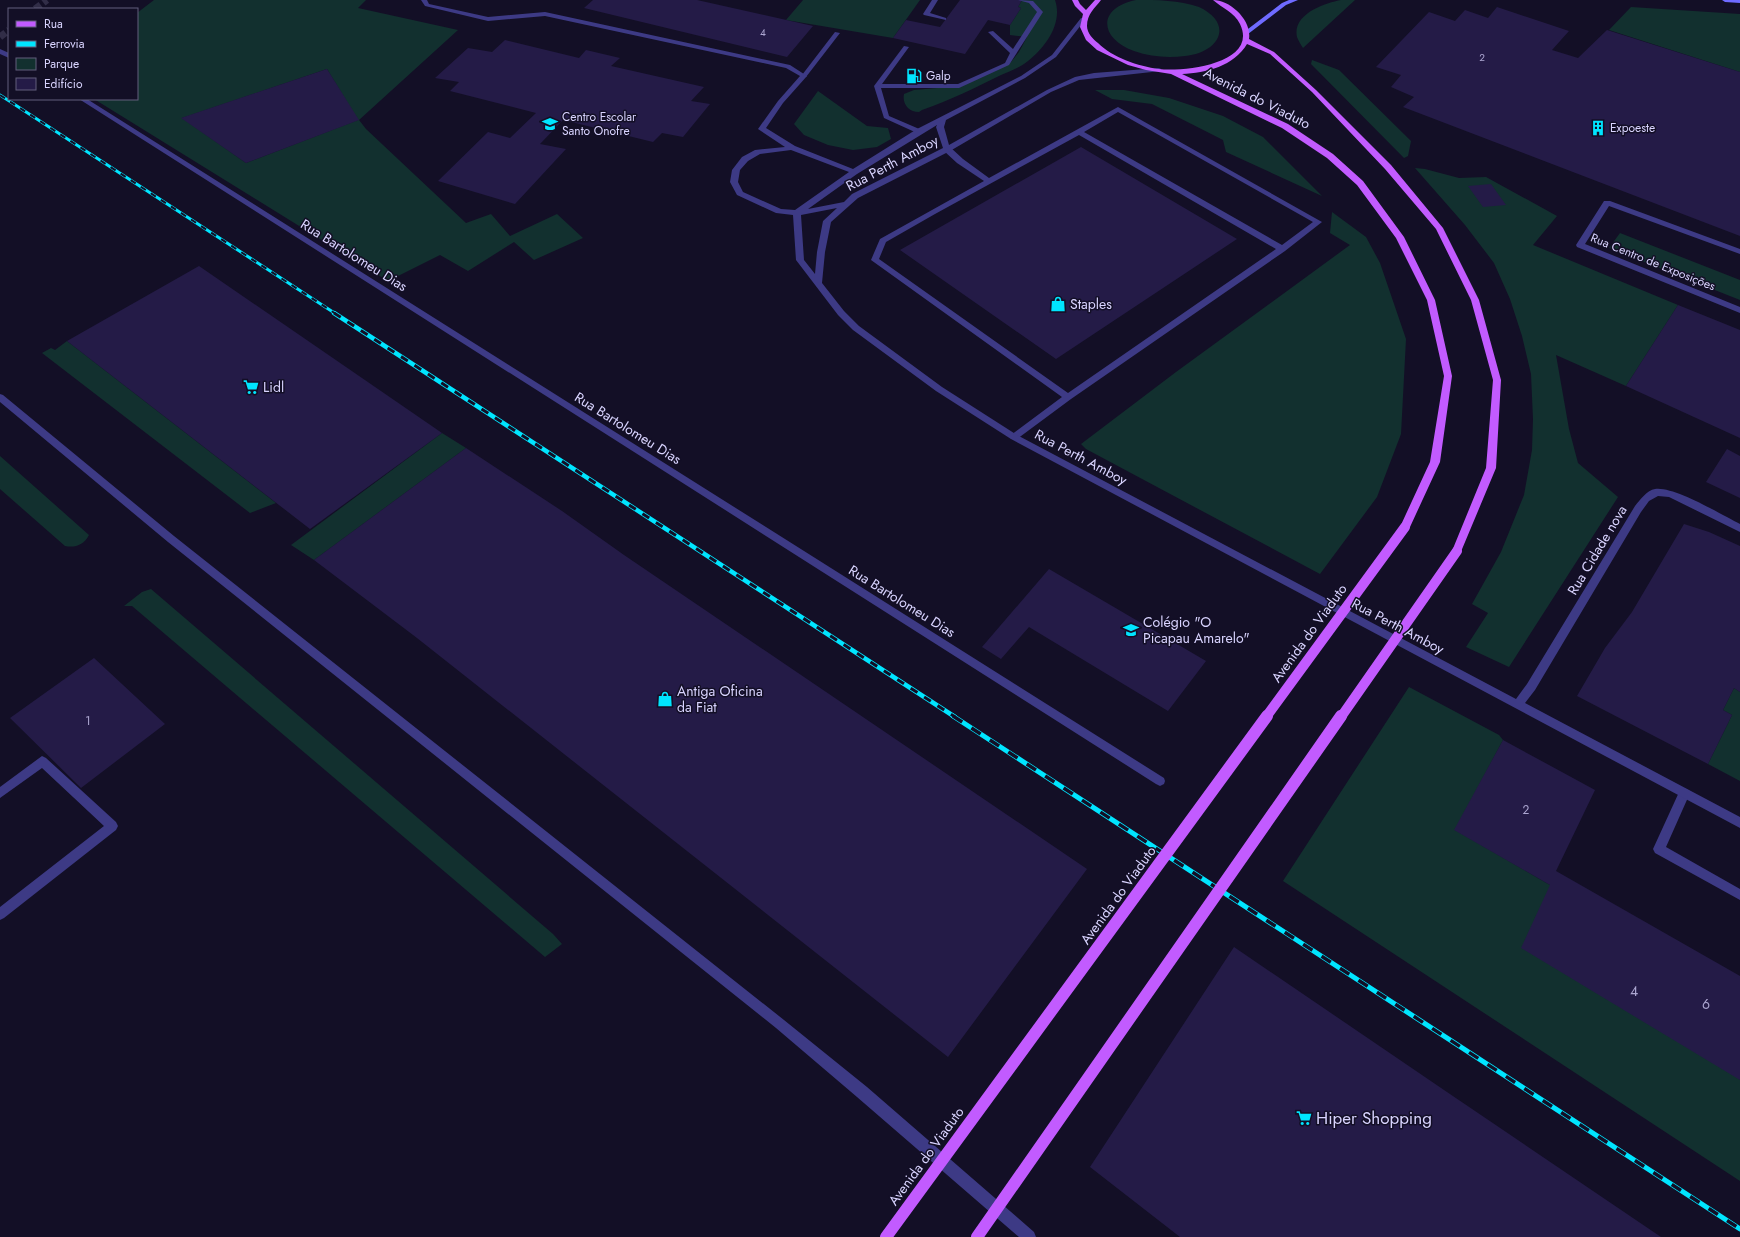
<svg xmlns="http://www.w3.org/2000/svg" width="1740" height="1237" font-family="Jost,sans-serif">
  <rect width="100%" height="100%" fill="#130f26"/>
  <!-- green -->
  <path fill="#12302f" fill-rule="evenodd" d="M 154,0 L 366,0 L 358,8 L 458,30 L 359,120 L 366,129 L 466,223 L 491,214 L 510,236 L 557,214 L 583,238 L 534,260 L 514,242 L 468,271 L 440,255 L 388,281 L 94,99 L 137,99 L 137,13 ZM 327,69 L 358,120 L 246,163 L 182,118 Z
    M 803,0 L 920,0 L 893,38 L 786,20 Z
    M 1022,0 L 1055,0 C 1063,23 1046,47 1028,61 C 1021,67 1010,71 1001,75 C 975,88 950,100 922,110 L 919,112 C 909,112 902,104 904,94 L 914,90 L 961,86 L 1011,62 L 1019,52 L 1027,37 L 1010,35 L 1010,25 L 1021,8 L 1018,7 Z
    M 1136,0 C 1157,0 1179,0 1199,7 C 1235,24 1219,53 1185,56 C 1168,58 1151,57 1134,51 C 1099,38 1097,8 1136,0 Z
    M 1341,0 L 1355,0 L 1303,48 C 1301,45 1298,40 1297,37 C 1292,14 1325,3 1341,0 Z
    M 1631,7 L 1740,14 L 1740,72 L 1609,30 Z
    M 1312,60 L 1339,70 L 1411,141 L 1408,156 L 1404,158 L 1311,64 Z
    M 1095,90 L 1124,90 L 1169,98 L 1223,116 L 1263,137 L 1322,196 L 1226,152 L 1223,140 L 1152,104 L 1112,99 Z
    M 818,91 L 867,126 L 888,128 L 891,139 L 877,147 L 853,150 L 828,145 L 804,135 L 794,124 Z
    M 1415,168 L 1425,169 L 1459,178 L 1486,177 L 1557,216 L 1533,245 L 1678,305 L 1626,386 L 1556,355 L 1569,429 L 1578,463 L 1618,497 L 1509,667 L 1466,647 L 1488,613 L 1472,604 L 1501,552 L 1524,495 L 1532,450 L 1533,419 L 1531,374 L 1522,336 L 1510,299 L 1494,263 L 1465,225 Z
    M 1332,212 L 1366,237 L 1380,263 L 1406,339 L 1401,434 L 1377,497 L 1320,574 L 1086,449 L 1081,444 L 1176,372 L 1350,245 L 1330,233 Z
    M 1620,233 L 1740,280 L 1740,300 L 1609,248 Z
    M 67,341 L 276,503 L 250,513 L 42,353 L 51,348 L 55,350 Z
    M 442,433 L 466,448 L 314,560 L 291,545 Z
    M 0,456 L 89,535 C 84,545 75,548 65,546 L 0,489 Z
    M 151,589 L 553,934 L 562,944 L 545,957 L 132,606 L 124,606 L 142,592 Z
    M 1409,687 L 1499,735 L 1503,740 L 1455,830 L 1550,885 L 1740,1080 L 1740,1181 L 1283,881 Z
    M 1734,688 L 1740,692 L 1740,781 L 1708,764 L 1732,715 L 1723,710 Z"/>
  <!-- building -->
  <path fill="#241b47" d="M 593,0 L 697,0 L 813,26 L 787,57 L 584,8 Z
    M 960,0 L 1022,0 L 1018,7 L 1021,8 L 1010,25 L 988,20 L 965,54 L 893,38 L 906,20 L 940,27 Z
    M 1497,7 L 1569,31 L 1552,50 L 1578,58 L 1607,30 L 1740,72 L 1740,236 L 1403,107 L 1414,97 L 1391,87 L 1401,75 L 1376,67 L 1429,12 L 1455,21 L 1465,10 L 1488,18 Z
    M 505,40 L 579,58 L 586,50 L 620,58 L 611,66 L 704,87 L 691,101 L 710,104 L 683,137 L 662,133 L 653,142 L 563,120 L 540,144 L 566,149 L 515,204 L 438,181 L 488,132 L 510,138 L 536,113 L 450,91 L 459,82 L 435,78 L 468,48 L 492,52 Z
    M 327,69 L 359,120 L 246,163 L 181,118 Z
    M 1081,147 L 1237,239 L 1056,359 L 900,250 Z
    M 1491,184 L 1506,205 L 1483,207 L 1468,186 Z
    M 199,266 L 442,433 L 310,529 L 67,341 Z
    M 1678,305 L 1740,330 L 1740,438 L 1626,386 Z
    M 466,448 L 562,511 L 624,555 L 1087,869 L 948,1057 L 417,638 L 314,560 Z
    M 1727,449 L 1740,456 L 1740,498 L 1706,482 Z
    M 1684,524 L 1709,532 L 1740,546 L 1740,692 L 1734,688 L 1723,710 L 1732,715 L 1708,764 L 1577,696 L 1605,648 L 1632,612 Z
    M 1049,569 L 1206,661 L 1168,711 L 1029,627 L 1001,659 L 982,647 Z
    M 94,658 L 165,724 L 81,788 L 10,718 Z
    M 1503,740 L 1595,790 L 1556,871 L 1740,976 L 1740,1080 L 1521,948 L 1550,885 L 1454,830 Z
    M 1234,947 L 1444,1090 L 1661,1237 L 1180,1237 L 1090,1167 Z"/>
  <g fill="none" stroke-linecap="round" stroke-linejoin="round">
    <!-- secondary-tunnel -->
    <path stroke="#312d47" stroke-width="7" stroke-dasharray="7 3.5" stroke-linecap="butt" d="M 35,9 L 47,0
      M 0,37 L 9,30"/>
    <!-- service -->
    <path fill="#3d3a85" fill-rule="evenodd" d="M 932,0 L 938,0 L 930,13 L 946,18 L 946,20 L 924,15 L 923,14 Z
      M 1018,0 L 1033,1 L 1043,12 L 1009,65 L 959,88 L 881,88 L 889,116 L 924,131 L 917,133 L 884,118 L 874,86 L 904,46 L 909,47 L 882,84 L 958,84 L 1005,63 L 1010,53 L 988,32 L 993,31 L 1013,49 L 1037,12 L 1029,3 Z
      M 835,32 L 840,33 L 806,77 L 802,77 L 802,75 Z
      M 1118,107 L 1322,222 L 1285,251 L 1071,399 L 1017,439 L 1011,439 L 1010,437 L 1011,435 L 1062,397 L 871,260 L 880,239 L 984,181 L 957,163 L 944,151 L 944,147 L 950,147 L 963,159 L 989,178 ZM 1118,112 L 1313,222 L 1282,245 L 1084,132 ZM 1079,135 L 1276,249 L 1068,393 L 879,259 L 886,242 L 935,214 Z
      M 1684,788 L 1688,790 L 1690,793 L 1666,847 L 1740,889 L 1740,900 L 1655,853 L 1653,849 L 1680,790 Z"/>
    <!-- minor -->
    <path fill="#3d3a85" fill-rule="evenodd" d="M 421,0 L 427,0 L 429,4 L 488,17 L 545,12 L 790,65 L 807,76 L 783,103 L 766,128 L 795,146 L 853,169 L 917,129 L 1021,76 L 1052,55 L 1081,18 L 1085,18 L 1085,20 L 1056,57 L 1025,78 L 946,120 L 944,127 L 949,145 L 1047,90 L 1075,77 L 1094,73 L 1159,68 L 1161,69 L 1161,71 L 1079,80 L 1051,92 L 950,151 L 858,198 L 831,222 L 825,252 L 822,283 L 844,311 L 859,326 L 942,387 L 1017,435 L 1516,699 L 1527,684 L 1635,506 C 1640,500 1647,490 1655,489 C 1674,486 1722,515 1740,524 L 1740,532 L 1669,497 L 1658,496 L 1649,501 L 1641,512 L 1535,690 L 1525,703 L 1740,817 L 1740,828 L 1011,439 L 936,391 L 853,330 L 838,315 L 796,260 L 793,215 L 776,213 L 737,195 L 730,182 L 732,170 L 742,157 L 755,150 L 785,147 L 758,129 L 778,101 L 800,76 L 786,68 L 545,16 L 488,21 L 425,6 ZM 937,125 L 936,127 L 943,148 L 852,194 L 844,202 L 808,209 L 857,174 ZM 791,150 L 849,172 L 795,210 L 781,209 L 743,192 L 738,182 L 740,170 L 748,161 L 760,154 ZM 837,208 L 823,221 L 817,252 L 815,274 L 804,260 L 801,215 Z
      M 0,49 L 9,53 L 9,58 L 0,54 Z
      M 79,99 L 87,99 L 1164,778 L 1165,781 L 1164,784 L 1160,786 L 1156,784 Z
      M 1604,201 L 1610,201 L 1740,249 L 1740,254 L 1609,206 L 1585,244 L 1740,307 L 1740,313 L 1577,247 L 1576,245 Z
      M 42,756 L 46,758 L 116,822 L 118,826 L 116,830 L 4,918 L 0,920 L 0,907 L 104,826 L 42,768 L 0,798 L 0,787 Z"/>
    <!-- tertiary -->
    <path fill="#3d3a85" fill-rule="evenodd" d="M 0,394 L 3,395 L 174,536 L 784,1020 L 867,1087 L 1034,1232 L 1036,1237 L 1019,1237 L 857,1097 L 776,1028 L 168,542 L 0,402 Z"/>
    <!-- secondary -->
    <path fill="#6f6bff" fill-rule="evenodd" d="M 1289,0 L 1298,0 L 1286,5 L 1248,34 L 1244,34 L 1244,32 L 1282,3 Z
      M 1722,0 L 1740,0 L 1740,3 L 1725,2 Z"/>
    <!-- primary -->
    <path fill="#c25bff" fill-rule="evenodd" d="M 1072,0 L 1078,0 L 1080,4 L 1086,10 L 1095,0 L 1101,0 C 1095,8 1087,14 1087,26 C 1087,33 1093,39 1098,43 C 1113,58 1138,66 1159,69 C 1183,72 1259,64 1240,24 C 1234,12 1222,8 1213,0 C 1230,0 1252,20 1249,39 L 1274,52 L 1316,90 L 1391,165 L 1443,228 L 1479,300 L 1501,380 L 1496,468 L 1460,554 L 1454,554 L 1452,551 L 1486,468 L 1493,380 L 1471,300 L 1436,229 L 1385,169 L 1312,92 L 1270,54 L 1247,44 C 1234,66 1206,73 1182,74 L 1288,124 L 1333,154 L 1363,181 L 1404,237 L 1435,300 L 1452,376 L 1440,462 L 1410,527 L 1405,531 L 1400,527 L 1430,462 L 1444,376 L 1427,300 L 1396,238 L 1357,185 L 1327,158 L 1282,128 L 1171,74 L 1146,70 L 1128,65 L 1097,50 L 1086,40 L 1080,27 L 1083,14 L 1075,6 Z"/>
    <defs>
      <path id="rail-far2" d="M 0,95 L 336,314"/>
      <path id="rail-far1" d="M 334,313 L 955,717"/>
      <path id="rail" d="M 953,716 L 1740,1229"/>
    </defs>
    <!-- rail-far2 casing -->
    <use href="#rail-far2" stroke="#00e5ff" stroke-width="3"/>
    <!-- rail-far1 casing -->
    <use href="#rail-far1" stroke="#00e5ff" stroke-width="4.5"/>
    <!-- rail casing -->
    <use href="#rail" stroke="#00e5ff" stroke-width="5"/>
    <!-- rail-far2 -->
    <use href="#rail-far2" stroke="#130f26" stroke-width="2" stroke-dasharray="6" stroke-linecap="butt"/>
    <!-- rail-far1 -->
    <use href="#rail-far1" stroke="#130f26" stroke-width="3" stroke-dasharray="8" stroke-linecap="butt"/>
    <!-- rail -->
    <use href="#rail" stroke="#130f26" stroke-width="3.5" stroke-dasharray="11" stroke-linecap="butt"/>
    <!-- primary-bridge-far1 -->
    <path stroke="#c25bff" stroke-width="10" d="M 1266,717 L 1405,527
      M 1341,717 L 1457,551"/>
    <!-- primary-bridge -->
    <path stroke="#c25bff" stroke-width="12" d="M 886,1237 L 1267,716
      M 977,1237 L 1341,716"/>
  </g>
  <!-- icons -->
  <defs>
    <symbol id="fuel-bare" viewBox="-9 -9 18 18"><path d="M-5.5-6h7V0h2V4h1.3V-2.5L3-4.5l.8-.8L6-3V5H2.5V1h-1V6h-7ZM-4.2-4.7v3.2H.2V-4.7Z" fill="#00e5ff" stroke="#130f26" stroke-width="2.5" paint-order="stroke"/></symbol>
    <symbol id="school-bare" viewBox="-9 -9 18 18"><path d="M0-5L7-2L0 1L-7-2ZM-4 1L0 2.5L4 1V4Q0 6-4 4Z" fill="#00e5ff" stroke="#130f26" stroke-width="2.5" paint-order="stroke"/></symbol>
    <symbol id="building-bare" viewBox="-9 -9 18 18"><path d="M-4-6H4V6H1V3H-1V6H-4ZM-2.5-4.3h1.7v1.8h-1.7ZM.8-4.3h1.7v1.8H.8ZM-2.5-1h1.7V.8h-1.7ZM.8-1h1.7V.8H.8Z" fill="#00e5ff" stroke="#130f26" stroke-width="2.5" paint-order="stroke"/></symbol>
    <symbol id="shop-bare" viewBox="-9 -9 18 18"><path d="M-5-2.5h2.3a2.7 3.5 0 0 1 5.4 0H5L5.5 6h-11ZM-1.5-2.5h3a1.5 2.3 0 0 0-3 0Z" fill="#00e5ff" stroke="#130f26" stroke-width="2.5" paint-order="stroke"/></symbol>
    <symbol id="supermarket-bare" viewBox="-9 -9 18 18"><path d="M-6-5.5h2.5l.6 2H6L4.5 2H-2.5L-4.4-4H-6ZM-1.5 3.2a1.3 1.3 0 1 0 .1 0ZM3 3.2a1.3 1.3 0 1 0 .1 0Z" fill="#00e5ff" stroke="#130f26" stroke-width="2.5" paint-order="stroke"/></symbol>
  </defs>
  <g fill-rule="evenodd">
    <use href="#fuel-bare" x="903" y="65" width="22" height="22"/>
    <use href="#school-bare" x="539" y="113" width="22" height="22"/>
    <use href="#building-bare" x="1587" y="117" width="22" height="22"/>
    <use href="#shop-bare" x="1047" y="293" width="22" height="22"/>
    <use href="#supermarket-bare" x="240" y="376" width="22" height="22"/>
    <use href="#school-bare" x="1120" y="619" width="22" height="22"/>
    <use href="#shop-bare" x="654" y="688" width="22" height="22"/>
    <use href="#supermarket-bare" x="1293" y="1107" width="22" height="22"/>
  </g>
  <g text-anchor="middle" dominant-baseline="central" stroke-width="3" stroke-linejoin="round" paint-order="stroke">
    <!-- far-number labels -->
    <g font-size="10" fill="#aca6d1">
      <text x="763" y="32">4</text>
      <text x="1482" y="57">2</text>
    </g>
    <!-- far-poi labels -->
    <g font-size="12" fill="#d9d4ff" stroke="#130f26" text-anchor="start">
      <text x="926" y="76">Galp</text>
      <text x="562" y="117">Centro Escolar<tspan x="562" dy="14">Santo Onofre</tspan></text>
      <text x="1610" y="128">Expoeste</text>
    </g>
    <!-- far-street labels -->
    <g font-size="12" fill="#d9d4ff" stroke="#130f26">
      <text transform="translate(1653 262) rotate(22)">Rua Centro de Exposições</text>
    </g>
    <!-- number labels -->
    <g font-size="12" fill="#aca6d1">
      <text x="88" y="721">1</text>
      <text x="1526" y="810">2</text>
    </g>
    <!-- street labels -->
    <g font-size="14" fill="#d9d4ff" stroke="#130f26">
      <text transform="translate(1257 98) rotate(27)">Avenida do Viaduto</text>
      <text transform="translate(892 163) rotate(-28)">Rua Perth Amboy</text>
      <text transform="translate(354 255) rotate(32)">Rua Bartolomeu Dias</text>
      <text transform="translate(628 428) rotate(32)">Rua Bartolomeu Dias</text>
      <text transform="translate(1081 457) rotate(28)">Rua Perth Amboy</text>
      <text transform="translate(1597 550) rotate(-59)">Rua Cidade nova</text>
      <text transform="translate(902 601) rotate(32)">Rua Bartolomeu Dias</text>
      <text transform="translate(1398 626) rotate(28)">Rua Perth Amboy</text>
      <text transform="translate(1309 633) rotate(-54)">Avenida do Viaduto</text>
      <text transform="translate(1118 895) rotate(-54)">Avenida do Viaduto</text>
      <text transform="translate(926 1156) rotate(-54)">Avenida do Viaduto</text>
    </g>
    <!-- poi labels -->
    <g font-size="14" fill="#d9d4ff" stroke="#130f26" text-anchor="start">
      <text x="1070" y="304">Staples</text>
      <text x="263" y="387">Lidl</text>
      <text x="1143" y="622">Colégio "O<tspan x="1143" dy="16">Picapau Amarelo"</tspan></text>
      <text x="677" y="691">Antiga Oficina<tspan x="677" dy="16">da Fiat</tspan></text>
    </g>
    <!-- near-number labels -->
    <g font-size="14" fill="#aca6d1">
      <text x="1634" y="991">4</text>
      <text x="1706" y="1004">6</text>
    </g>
    <!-- near-poi labels -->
    <g font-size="17" fill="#d9d4ff" stroke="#130f26" text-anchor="start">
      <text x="1316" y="1118">Hiper Shopping</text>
    </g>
  </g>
  <!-- legend -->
  <rect x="8" y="8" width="130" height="92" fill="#130f26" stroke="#625e7d"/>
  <rect x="16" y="21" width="20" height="6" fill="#c25bff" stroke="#625e7d"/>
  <text x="44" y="28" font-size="12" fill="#d9d4ff">Rua</text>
  <rect x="16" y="41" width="20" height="6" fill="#00e5ff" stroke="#625e7d"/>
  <text x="44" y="48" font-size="12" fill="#d9d4ff">Ferrovia</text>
  <rect x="16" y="58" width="20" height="12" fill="#12302f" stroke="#625e7d"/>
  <text x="44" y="68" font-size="12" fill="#d9d4ff">Parque</text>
  <rect x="16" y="78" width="20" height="12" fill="#241b47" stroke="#625e7d"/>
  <text x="44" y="88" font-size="12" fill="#d9d4ff">Edifício</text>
</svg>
